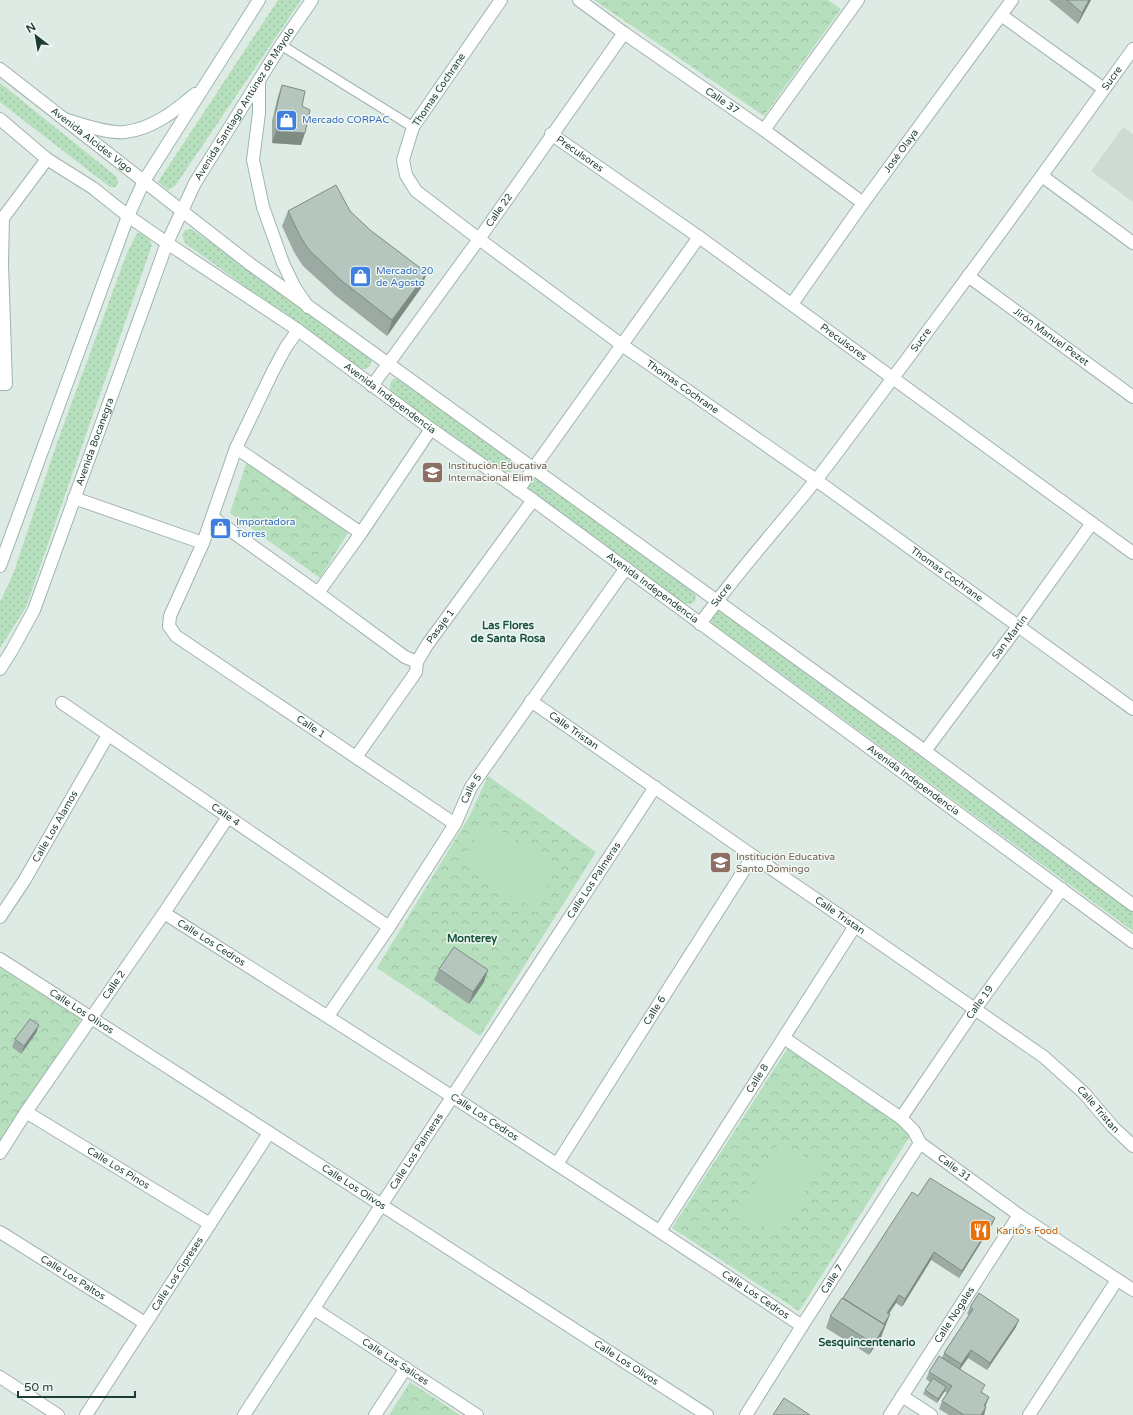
<svg xmlns="http://www.w3.org/2000/svg" width="1133" height="1415" font-family="'Varela Round',sans-serif">
  <defs>
    <pattern id="grass-dots" width="8" height="8" patternUnits="userSpaceOnUse"><rect width="8" height="8" fill="#b5dfbd"/><path d="M2 2h.1M6 6h.1" fill="none" stroke="#9bc0a3" stroke-width="1.8" stroke-linecap="round"/></pattern>
    <pattern id="park-crowns" width="20" height="18" patternUnits="userSpaceOnUse"><rect width="20" height="18" fill="#b5dfbd"/><path d="M2 6a3 3 0 1 1 6 0M12 15a3 3 0 1 1 6 0" fill="none" stroke="#9bc0a3"/></pattern>
  </defs>
  <rect width="100%" height="100%" fill="#deebe5"/>
  <!-- built -->
  <path fill="#cddbd3" d="M 1123,127 L 1133,134 L 1133,202 L 1091,171 Z"/>
  <!-- grass -->
  <path fill="url(#grass-dots)" d="M 278,0 L 301,0 L 175,186 L 168,190 L 158,182 Z
    M 0,83 L 117,177 L 118,184 L 116,187 L 110,187 L 0,102 Z
    M 192,229 L 372,358 L 370,366 L 366,369 L 360,369 L 185,243 L 182,235 L 185,230 Z
    M 137,233 L 146,234 L 152,245 L 26,607 L 0,648 L 0,602 L 14,572 L 58,440 L 127,253 Z
    M 393,379 L 398,379 L 510,457 C 515,463 515,466 511,472 L 504,472 L 392,393 C 389,387 389,385 393,379 Z
    M 538,478 L 694,591 L 696,596 L 695,601 L 691,604 L 684,604 L 530,492 L 527,486 L 533,479 Z
    M 716,609 L 722,612 L 1133,912 L 1133,931 L 713,624 L 710,620 Z"/>
  <!-- park -->
  <path fill="url(#park-crowns)" d="M 594,0 L 828,0 L 841,9 L 764,116 Z
    M 247,461 L 349,531 L 320,578 L 230,513 Z
    M 488,776 L 596,852 L 480,1036 L 377,968 L 470,815 Z
    M 0,966 L 81,1019 L 0,1142 Z
    M 789,1046 L 912,1133 L 799,1311 L 672,1228 Z
    M 410,1382 L 460,1415 L 389,1415 Z"/>
  <!-- garden -->
  <path fill="#b5dfbd" d="M 486,822 L 558,868 L 532,908 L 460,862 Z
    M 780,1142 L 821,1166 L 778,1236 L 738,1212 Z"/>
  <g fill="none" stroke-linecap="round" stroke-linejoin="round">
    <defs>
      <path id="service" d="M 281,45 L 413,127"/>
      <path id="pedestrian" d="M 356,757 L 416,672 L 417,662"/>
      <g id="minor">
        <path id="s1" d="M 501,0 L 413,127 L 403,160 L 406,175 L 416,191 L 479,239 L 622,345 L 816,480 L 1133,709"/>
        <path id="s2" d="M 579,0 L 624,33 L 764,130 L 863,203"/>
        <path d="M 1001,15 L 1104,89"/>
        <path d="M 764,130 L 858,0"/>
        <path id="s3" d="M 551,134 L 699,237 L 1133,553"/>
        <path d="M 1042,176 L 1133,243"/>
        <path id="s4" d="M 968,276 L 1133,397"/>
        <path id="s5" d="M 792,304 L 863,203 L 1012,0"/>
        <path id="s6" d="M 298,330 L 286,347 L 273,371 L 236,448 L 203,543 L 170,616 L 169,626 L 176,636 L 455,824"/>
        <path d="M 0,384 L 6,384 L 2,264 L 3,218 L 47,159"/>
        <path id="s7" d="M 372,386 L 479,239 L 624,33"/>
        <path d="M 236,448 L 361,533"/>
        <path d="M 518,490 L 699,237"/>
        <path d="M 74,498 L 203,543"/>
        <path id="s8" d="M 212,517 L 318,593 L 405,657 L 417,662 L 427,645 L 533,500"/>
        <path d="M 318,593 L 361,533 L 431,429"/>
        <path id="s9" d="M 700,624 C 739,569 786,519 827,466 C 931,328 1033,189 1133,49"/>
        <path id="s10" d="M 531,701 L 753,856 L 855,926 L 1044,1057 L 1084,1093 L 1113,1127 L 1133,1146"/>
        <path id="s11" d="M 62,703 L 389,927"/>
        <path id="s12" d="M 925,751 L 1019,625 L 1092,523"/>
        <path id="s13" d="M 164,913 C 378,1048 592,1185 802,1326"/>
        <path id="s14" d="M 0,917 L 24,881 L 108,735"/>
        <path id="s15" d="M 0,959 L 707,1415"/>
        <path id="s16" d="M 328,1016 L 389,927 L 455,824 L 471,787 L 626,568"/>
        <path id="s17" d="M 784,1038 L 901,1118 L 914,1131 L 920,1143 L 1019,1215 L 1133,1290"/>
        <path id="s18" d="M 26,1112 L 210,1224"/>
        <path id="s19" d="M 901,1118 L 975,1009 L 1062,889"/>
        <path id="s20" d="M 0,1153 L 26,1112 L 164,913 L 228,817"/>
        <path id="s21" d="M 557,1164 L 753,856"/>
        <path id="s22" d="M 660,1231 L 855,926"/>
        <path id="s23" d="M 0,1232 L 145,1323"/>
        <path id="s24" d="M 314,1309 L 477,1415"/>
        <path d="M 0,1377 L 58,1415"/>
        <path d="M 902,1396 L 931,1415"/>
        <path id="s25" d="M 86,1415 L 269,1133"/>
        <path id="s26" d="M 244,1415 L 655,787"/>
        <path d="M 375,1415 L 406,1368"/>
        <path id="s27" d="M 746,1415 L 802,1326 L 920,1143"/>
        <path id="s28" d="M 890,1415 L 1019,1215"/>
        <path d="M 1029,1415 L 1117,1280"/>
      </g>
      <g id="tertiary">
        <path id="s29" d="M 0,69 L 250,264 L 925,751 L 1133,905"/>
        <path id="s30" d="M 0,119 L 47,159 L 93,188 L 128,216 L 167,243 L 298,330 L 431,429 L 533,500 L 1133,942"/>
      </g>
      <g id="secondary">
        <path d="M 259,80 L 259,113 L 253,160 L 263,207 L 283,263 L 295,288 L 308,307"/>
        <path d="M 64,119 C 79,124 110,134 125,132 C 152,129 175,111 195,94"/>
        <path d="M 0,566 L 128,216 L 144,181 L 259,0"/>
        <path id="s31" d="M 0,669 L 12,650 L 34,610 L 167,243 L 195,183 L 281,45 L 312,0"/>
      </g>
    </defs>
    <!-- service casing -->
    <use href="#service" stroke="#a1b3ac" stroke-width="11"/>
    <!-- pedestrian casing -->
    <use href="#pedestrian" stroke="#a1b3ac" stroke-width="14"/>
    <!-- minor casing -->
    <use href="#minor" stroke="#a1b3ac" stroke-width="14"/>
    <!-- tertiary casing -->
    <use href="#tertiary" stroke="#a1b3ac" stroke-width="14"/>
    <!-- secondary casing -->
    <use href="#secondary" stroke="#9cb8ac" stroke-width="14"/>
    <!-- service -->
    <use href="#service" stroke="#fff" stroke-width="9"/>
    <!-- pedestrian -->
    <use href="#pedestrian" stroke="#fff" stroke-width="12"/>
    <!-- minor -->
    <use href="#minor" stroke="#fff" stroke-width="12"/>
    <!-- tertiary -->
    <use href="#tertiary" stroke="#fff" stroke-width="12"/>
    <!-- secondary -->
    <use href="#secondary" stroke="#fff" stroke-width="12"/>
  </g>
  <!-- wall -->
  <path fill="#9baaa3" d="M 1049,0 L 1091,0 L 1078,24 Z
    M 282,85 L 302,106 L 301,145 L 272,143 L 272,121 L 278,96 Z
    M 288,211 L 350,211 L 421,288 L 387,336 L 336,296 L 303,266 L 294,252 L 282,226 Z
    M 439,969 L 484,982 L 469,1004 L 434,980 Z
    M 39,1025 L 36,1033 L 21,1054 L 12,1047 L 15,1039 Z
    M 918,1196 L 995,1218 L 992,1225 L 959,1278 L 931,1260 L 902,1307 L 896,1303 L 889,1314 L 890,1314 L 881,1337 L 869,1355 L 826,1328 L 830,1316 Z
    M 970,1307 L 1016,1327 L 987,1370 L 968,1358 L 960,1369 L 982,1393 L 989,1397 L 985,1406 L 986,1407 L 984,1415 L 949,1415 L 939,1409 L 942,1401 L 947,1393 L 944,1391 L 937,1403 L 923,1394 L 925,1390 L 930,1382 L 926,1379 L 929,1372 L 942,1358 L 944,1353 L 969,1315 L 967,1314 Z"/>
  <!-- shaded-wall -->
  <path fill="#7e8b84" d="M 1089,0 L 1091,0 L 1078,24 L 1082,13 Z
    M 276,131 L 305,133 L 301,145 L 272,143 Z
    M 427,273 L 421,288 L 387,336 L 392,320 Z
    M 488,970 L 484,982 L 469,1004 L 473,992 Z
    M 39,1025 L 36,1033 L 21,1054 L 24,1046 Z
    M 995,1218 L 992,1225 L 959,1278 L 962,1271 Z
    M 934,1252 L 931,1260 L 902,1307 L 905,1299 Z
    M 899,1295 L 896,1303 L 884,1320 L 887,1313 Z
    M 890,1314 L 881,1337 L 869,1355 L 874,1344 L 882,1328 Z
    M 1019,1320 L 1016,1327 L 987,1370 L 990,1363 Z
    M 971,1350 L 968,1358 L 958,1372 L 961,1364 Z
    M 946,1387 L 945,1391 L 937,1403 L 938,1399 Z
    M 989,1397 L 986,1405 L 981,1413 L 984,1406 Z
    M 986,1407 L 984,1415 L 981,1415 Z"/>
  <!-- building -->
  <path fill="#b4c6bd" stroke="#7e8b84" d="M 1067,0 L 1089,0 L 1082,13 Z
    M 282,85 L 305,91 L 302,106 L 310,110 L 305,133 L 276,131 L 276,110 Z
    M 336,185 L 350,211 L 370,230 L 427,273 L 392,320 L 342,281 L 309,250 L 300,236 L 288,211 Z
    M 454,947 L 488,970 L 473,992 L 439,969 Z
    M 30,1019 L 39,1025 L 24,1046 L 15,1039 Z
    M 930,1178 L 995,1218 L 962,1271 L 934,1252 L 905,1299 L 899,1295 L 887,1313 L 890,1314 L 884,1324 L 843,1298 L 912,1192 L 918,1196 Z
    M 979,1293 L 1019,1320 L 990,1363 L 971,1350 L 961,1364 L 944,1353 L 973,1309 L 970,1307 Z
    M 842,1298 L 885,1325 L 874,1344 L 830,1316 Z
    M 939,1356 L 985,1385 L 981,1392 L 989,1397 L 984,1406 L 986,1407 L 981,1415 L 964,1415 L 942,1401 L 952,1386 L 929,1372 Z
    M 933,1378 L 946,1387 L 938,1399 L 925,1390 Z
    M 784,1398 L 810,1415 L 773,1415 Z"/>
  <!-- icons -->
  <defs>
    <symbol id="shop-square" viewBox="-11 -11 22 22"><rect x="-9" y="-9" width="18" height="18" rx="4" fill="#3f7fe0" stroke="#eff8f3"/><path d="M-5-2.5h2.3a2.7 3.5 0 0 1 5.4 0H5L5.5 6h-11ZM-1.5-2.5h3a1.5 2.3 0 0 0-3 0Z" fill="#fff"/></symbol>
    <symbol id="school-square" viewBox="-11 -11 22 22"><rect x="-9" y="-9" width="18" height="18" rx="4" fill="#8d6e63" stroke="#eff8f3"/><path d="M0-5L7-2L0 1L-7-2ZM-4 1L0 2.5L4 1V4Q0 6-4 4Z" fill="#fff"/></symbol>
    <symbol id="restaurant-square" viewBox="-11 -11 22 22"><rect x="-9" y="-9" width="18" height="18" rx="4" fill="#e8710a" stroke="#eff8f3"/><path d="M-5-6h1v4h1v-4h1v4h1v-4h1v5L-1.5 .5V6h-2V.5L-5-1ZM5-6V6H3V1.5H1.5Q1.5-4 5-6Z" fill="#fff"/></symbol>
  </defs>
  <g fill-rule="evenodd">
    <use href="#shop-square" x="274" y="108" width="25" height="25"/>
    <use href="#shop-square" x="348" y="264" width="25" height="25"/>
    <use href="#school-square" x="420" y="460" width="25" height="25"/>
    <use href="#shop-square" x="208" y="516" width="25" height="25"/>
    <use href="#school-square" x="708" y="850" width="25" height="25"/>
    <use href="#restaurant-square" x="968" y="1218" width="25" height="25"/>
  </g>
  <g text-anchor="middle" dominant-baseline="central" stroke-width="3" stroke-linejoin="round" paint-order="stroke">
    <!-- street labels -->
    <g font-size="10" fill="#1e3d32" stroke="#eff8f3">
      <text stroke="none"><textPath href="#s9" startOffset="684">Sucre</textPath></text>
      <text transform="translate(439 90) rotate(-56)">Thomas Cochrane</text>
      <text stroke="none"><textPath href="#s2" startOffset="175">Calle 37</textPath></text>
      <text stroke="none"><textPath href="#s31" startOffset="618">Avenida Santiago Antúnez de Mayolo</textPath></text>
      <text stroke="none"><textPath href="#s29" startOffset="116">Avenida Alcides Vigo</textPath></text>
      <text stroke="none"><textPath href="#s5" startOffset="188">José Olaya</textPath></text>
      <text stroke="none"><textPath href="#s3" startOffset="35">Preculsores</textPath></text>
      <text stroke="none"><textPath href="#s7" startOffset="217">Calle 22</textPath></text>
      <text stroke="none"><textPath href="#s4" startOffset="103">Jirón Manuel Pezet</textPath></text>
      <text stroke="none"><textPath href="#s9" startOffset="360">Sucre</textPath></text>
      <text stroke="none"><textPath href="#s3" startOffset="359">Preculsores</textPath></text>
      <text stroke="none"><textPath href="#s1" startOffset="554">Thomas Cochrane</textPath></text>
      <text stroke="none"><textPath href="#s30" startOffset="480">Avenida Independencia</textPath></text>
      <text stroke="none"><textPath href="#s31" startOffset="247">Avenida Bocanegra</textPath></text>
      <text stroke="none"><textPath href="#s1" startOffset="878">Thomas Cochrane</textPath></text>
      <text stroke="none"><textPath href="#s30" startOffset="804">Avenida Independencia</textPath></text>
      <text stroke="none"><textPath href="#s9" startOffset="36">Sucre</textPath></text>
      <text stroke="none"><textPath href="#s8" startOffset="294">Pasaje 1</textPath></text>
      <text stroke="none"><textPath href="#s12" startOffset="142">San Martin</textPath></text>
      <text stroke="none"><textPath href="#s6" startOffset="499">Calle 1</textPath></text>
      <text stroke="none"><textPath href="#s10" startOffset="52">Calle Tristan</textPath></text>
      <text stroke="none"><textPath href="#s30" startOffset="1128">Avenida Independencia</textPath></text>
      <text stroke="none"><textPath href="#s16" startOffset="269">Calle 5</textPath></text>
      <text stroke="none"><textPath href="#s11" startOffset="198">Calle 4</textPath></text>
      <text stroke="none"><textPath href="#s14" startOffset="106">Calle Los Alamos</textPath></text>
      <text stroke="none"><textPath href="#s26" startOffset="639">Calle Los Palmeras</textPath></text>
      <text stroke="none"><textPath href="#s10" startOffset="376">Calle Tristan</textPath></text>
      <text stroke="none"><textPath href="#s13" startOffset="56">Calle Los Cedros</textPath></text>
      <text stroke="none"><textPath href="#s20" startOffset="203">Calle 2</textPath></text>
      <text stroke="none"><textPath href="#s19" startOffset="140">Calle 19</textPath></text>
      <text stroke="none"><textPath href="#s21" startOffset="182">Calle 6</textPath></text>
      <text stroke="none"><textPath href="#s15" startOffset="97">Calle Los Olivos</textPath></text>
      <text stroke="none"><textPath href="#s22" startOffset="181">Calle 8</textPath></text>
      <text stroke="none"><textPath href="#s10" startOffset="700">Calle Tristan</textPath></text>
      <text stroke="none"><textPath href="#s13" startOffset="380">Calle Los Cedros</textPath></text>
      <text stroke="none"><textPath href="#s26" startOffset="315">Calle Los Palmeras</textPath></text>
      <text stroke="none"><textPath href="#s18" startOffset="108">Calle Los Pinos</textPath></text>
      <text stroke="none"><textPath href="#s17" startOffset="216">Calle 31</textPath></text>
      <text stroke="none"><textPath href="#s15" startOffset="421">Calle Los Olivos</textPath></text>
      <text stroke="none"><textPath href="#s25" startOffset="168">Calle Los Cipreses</textPath></text>
      <text stroke="none"><textPath href="#s23" startOffset="86">Calle Los Paltos</textPath></text>
      <text stroke="none"><textPath href="#s27" startOffset="161">Calle 7</textPath></text>
      <text stroke="none"><textPath href="#s13" startOffset="704">Calle Los Cedros</textPath></text>
      <text stroke="none"><textPath href="#s28" startOffset="119">Calle Nogales</textPath></text>
      <text stroke="none"><textPath href="#s24" startOffset="97">Calle Las Salices</textPath></text>
      <text stroke="none"><textPath href="#s15" startOffset="745">Calle Los Olivos</textPath></text>
    </g>
    <!-- shop labels -->
    <g font-size="10" fill="#366cbe" stroke="#eff8f3" text-anchor="start">
      <text x="302" y="120">Mercado CORPAC</text>
      <text x="376" y="271">Mercado 20<tspan x="376" dy="12">de Agosto</tspan></text>
      <text x="236" y="522">Importadora<tspan x="236" dy="12">Torres</tspan></text>
    </g>
    <!-- education labels -->
    <g font-size="10" fill="#785e54" stroke="#eff8f3" text-anchor="start">
      <text x="448" y="466">Institución Educativa<tspan x="448" dy="12">Internacional Elim</tspan></text>
      <text x="736" y="857">Institución Educativa<tspan x="736" dy="12">Santo Domingo</tspan></text>
    </g>
    <!-- food labels -->
    <g font-size="10" fill="#c56008" stroke="#eff8f3" text-anchor="start">
      <text x="996" y="1231">Karito's Food</text>
    </g>
    <!-- neighbourhood labels -->
    <g font-size="11" font-weight="bold" fill="#19503e" stroke="#eff8f3">
      <text x="508" y="625">Las Flores<tspan x="508" dy="13">de Santa Rosa</tspan></text>
      <text x="472" y="938">Monterey</text>
      <text x="867" y="1342">Sesquincentenario</text>
    </g>
  </g>
  <!-- north arrow -->
  <g transform="translate(36 36) rotate(329)" stroke="#eff8f3" stroke-width="3" paint-order="stroke">
  <path d="M0-3L7 15L0 10L-7 15Z" fill="#1e3d32"/>
  <text y="-6" font-size="11" font-weight="bold" text-anchor="middle" fill="#1e3d32">N</text>
  </g>
  <!-- scale -->
  <path d="M18 1391v6h117v-6" fill="none" stroke="#1e3d32" stroke-width="2"/>
  <text x="24" y="1391" font-size="12" fill="#1e3d32" stroke="#eff8f3" stroke-width="3" paint-order="stroke">50 m</text>
</svg>
